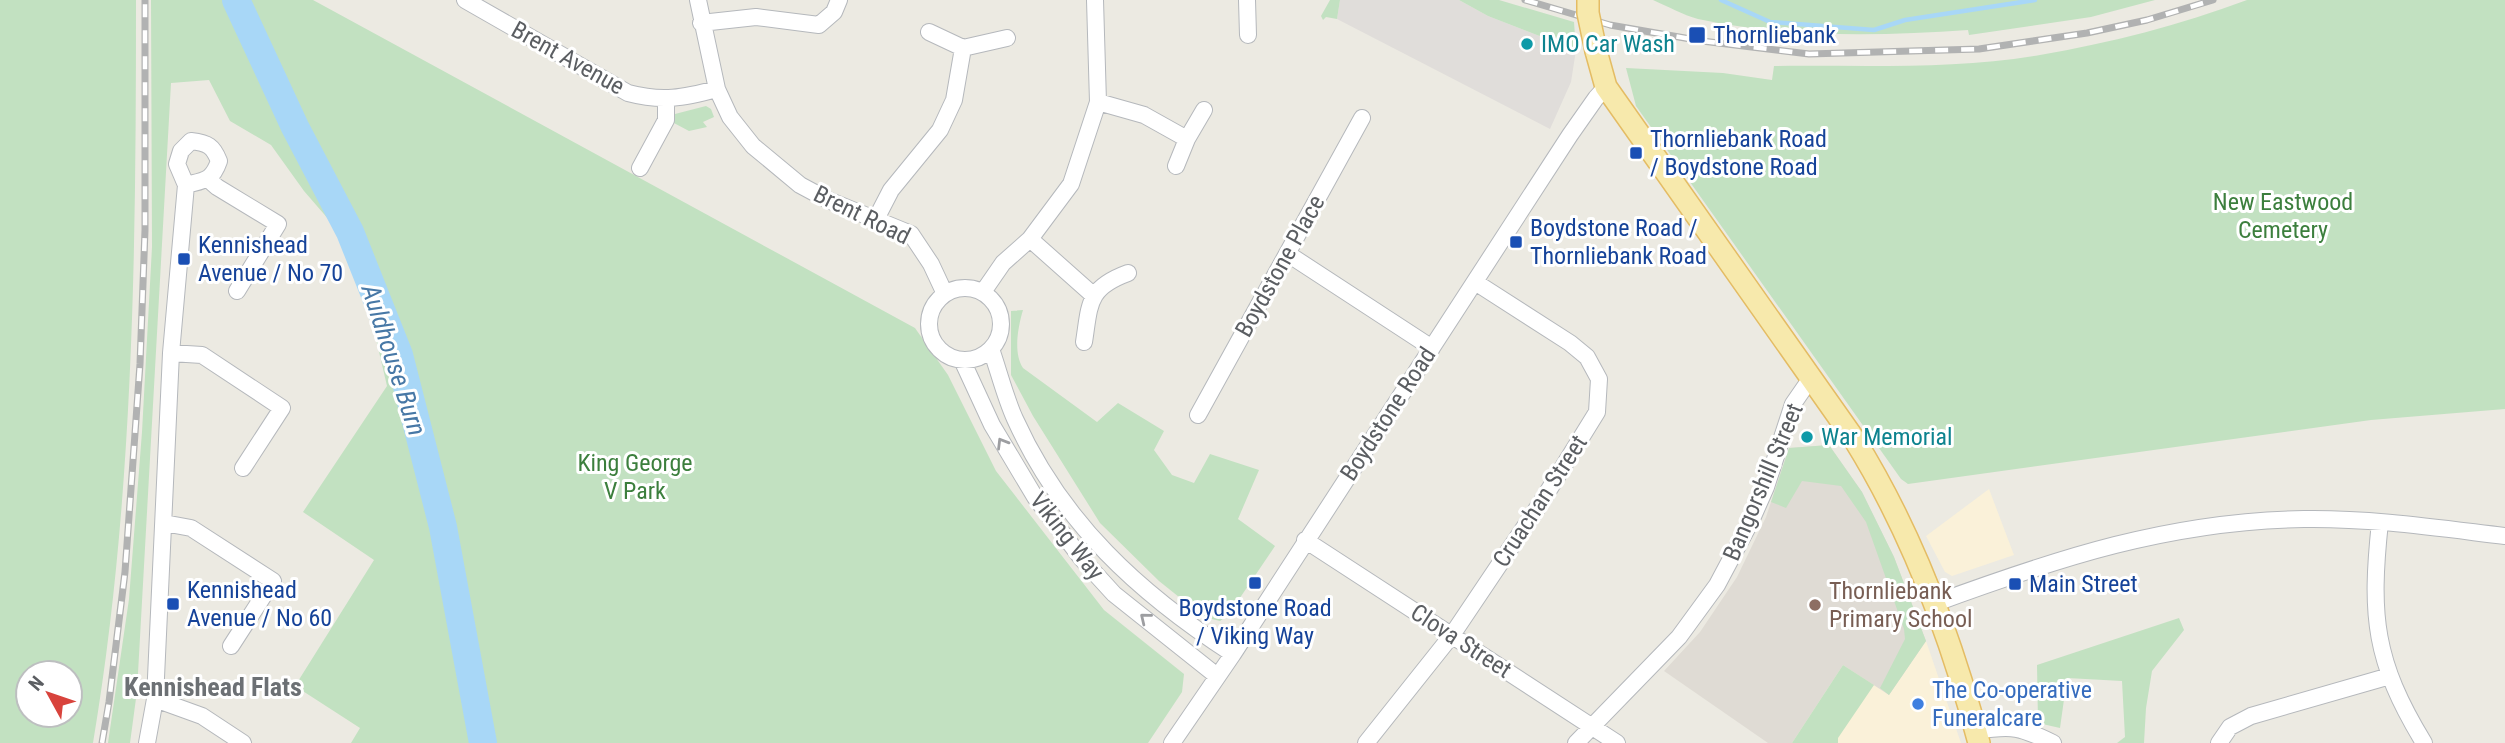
<svg xmlns="http://www.w3.org/2000/svg" width="2505" height="743" font-family="'Roboto Condensed',sans-serif">
  <rect width="100%" height="100%" fill="#eceae2"/>
  <!-- commercial -->
  <path fill="#faf1d9" d="M 1989,489 L 2014,555 L 1952,576 L 1945,572 L 1926,536 Z
    M 1926,641 L 1961,743 L 1792,743 L 1843,665 L 1889,694 Z"/>
  <!-- industrial -->
  <path fill="#e0ddda" d="M 1340,0 L 1459,0 L 1488,16 L 1576,50 L 1571,82 L 1550,129 L 1337,19 Z"/>
  <!-- education -->
  <path fill="#dfdbd4" d="M 1829,445 L 1862,492 L 1894,557 L 1926,641 L 1889,695 L 1843,665 L 1792,743 L 1768,743 L 1664,671 L 1700,632 L 1737,577 L 1766,517 L 1789,448 Z"/>
  <!-- green -->
  <path fill="#c2e1c1" fill-rule="evenodd" d="M 0,0 L 136,0 C 136,248 134,498 93,743 L 0,743 ZM 28,673 L 70,673 L 70,715 L 28,715 Z
    M 151,0 L 231,0 L 273,99 L 328,197 L 353,251 L 312,137 L 246,0 L 313,0 L 915,328 L 948,375 L 996,471 L 1104,610 L 1184,674 L 1182,692 L 1148,743 L 351,743 L 360,728 L 295,686 L 374,560 L 303,512 L 387,386 L 358,262 L 336,228 L 304,191 L 271,145 L 230,121 L 209,80 L 171,83 L 137,691 L 130,743 L 108,743 L 129,599 L 142,432 L 152,247 Z
    M 1330,0 L 1340,0 L 1337,19 L 1326,17 L 1323,20 L 1321,16 Z
    M 1459,0 L 1499,0 L 1574,22 L 1576,50 L 1488,16 Z
    M 1653,0 L 2155,0 L 2091,17 L 1969,35 L 1968,30 C 1879,36 1786,38 1698,19 C 1683,15 1667,6 1653,0 Z
    M 2247,0 L 2505,0 L 2505,409 L 2371,420 L 1908,484 L 1901,479 L 1636,106 L 1626,68 L 1723,73 L 1772,80 L 1774,66 C 1861,65 1955,70 2040,55 C 2110,43 2180,25 2247,0 Z
    M 706,106 L 711,109 L 714,117 L 703,122 L 707,127 L 689,131 L 672,122 L 675,114 Z
    M 1023,310 C 1018,327 1013,353 1023,368 L 1097,422 L 1118,403 L 1164,431 L 1154,450 L 1172,475 L 1194,483 L 1210,454 L 1259,470 L 1238,519 L 1275,546 L 1229,614 L 1220,621 L 1204,617 L 1159,581 L 1100,523 L 1033,416 L 1011,375 L 1011,311 Z
    M 1829,445 L 1862,492 L 1894,557 L 1926,641 L 1889,695 L 1880,688 L 1905,639 L 1904,629 L 1866,522 L 1841,486 L 1802,481 L 1786,508 L 1771,502 L 1789,448 Z
    M 2179,618 L 2184,630 L 2152,671 L 2146,708 L 2144,743 L 2117,743 L 2125,737 L 2122,681 L 2067,678 L 2060,728 L 2038,723 L 2037,665 Z
    M 1843,665 L 1874,685 L 1838,738 L 1838,743 L 1792,743 Z"/>
  <g fill="none" stroke-linecap="round" stroke-linejoin="round">
    <!-- stream -->
    <path stroke="#a8d7f7" stroke-width="4.5" d="M 1721,0 L 1770,22 L 1874,30 L 1905,20 L 2035,0"/>
    <!-- river -->
    <path stroke="#a8d7f7" stroke-width="28" d="M 236,0 L 295,127 L 350,232 L 399,355 L 443,527 L 483,743"/>
    <defs>
      <path id="minor" d="M 465,0 L 628,93 C 662,102 683,98 717,89
        M 698,0 L 717,89 L 730,117 L 753,146 L 800,185 L 828,200 L 911,234 L 931,264 L 945,294
        M 1247,0 L 1248,35
        M 701,23 L 756,17 L 819,25 L 834,12 L 839,0
        M 963,48 L 1007,38
        M 1098,102 L 1144,115 L 1187,139
        M 1176,166 L 1187,139 L 1204,110
        M 640,168 L 666,120 L 666,99
        M 208,179 L 217,187 L 278,224 L 237,291
        M 876,219 L 891,190 L 940,130 L 954,100 L 963,48 L 929,32
        M 1030,239 L 1093,295
        M 1288,254 L 1432,348
        M929 324a36 36 0 1 1 72 0a36 36 0 1 1-72 0Z
        M 983,292 L 1003,263 L 1030,239 L 1071,184 L 1098,102 L 1095,0
        M 1084,342 C 1090,304 1087,288 1128,273
        M 991,349 C 999,372 1005,397 1015,419 C 1062,523 1139,593 1233,654
        M 171,353 L 202,355 L 282,408 L 243,468
        M 962,360 L 992,425 L 1035,497 L 1082,559 L 1114,594 L 1217,676
        M 1198,415 L 1362,118
        M 2380,522 C 2370,616 2374,661 2424,743
        M 164,523 L 191,528 L 273,581 L 231,646
        M 1305,540 L 1617,743
        M 1933,604 C 2058,558 2170,521 2304,519 C 2371,518 2438,528 2505,536
        M 155,699 L 202,716 L 243,743
        M 1976,731 C 2013,725 2020,727 2053,743
        M 147,743 L 155,699 L 171,353 L 186,185 L 177,164 L 181,151 L 191,141 C 208,143 213,146 219,161 C 212,181 205,180 186,185
        M 1172,743 L 1233,654 L 1570,135 L 1596,98 L 1606,87
        M 1366,743 L 1452,635 L 1542,501 L 1597,412 L 1599,379 L 1587,357 L 1570,343 L 1475,282
        M 1576,743 L 1679,637 L 1717,585 L 1751,521 L 1766,487 L 1793,404 L 1811,378
        M 2219,743 L 2230,727 L 2251,716 L 2390,676"/>
      <path id="major" d="M 1596,51 L 1606,87 L 1854,439 C 1912,532 1951,637 1979,743"/>
    </defs>
    <!-- minor casing -->
    <use href="#minor" stroke="#b5b8bc" stroke-width="18"/>
    <!-- major casing -->
    <use href="#major" stroke="#e4bc64" stroke-width="24"/>
    <!-- minor -->
    <use href="#minor" stroke="#fff" stroke-width="16"/>
    <!-- major -->
    <use href="#major" stroke="#f7e9ac" stroke-width="21"/>
    <defs>
      <path id="rail" d="M 1525,0 L 1610,25 L 1702,41 L 1809,54 L 1979,49 L 2087,33 L 2147,20 L 2213,0
        M 102,743 L 109,702 L 125,572 L 140,364 L 145,230 L 145,0"/>
    </defs>
    <!-- rail casing -->
    <use href="#rail" stroke="#b1b2b2" stroke-width="7"/>
    <!-- rail -->
    <use href="#rail" stroke="#fff" stroke-width="4.5" stroke-dasharray="13" stroke-linecap="butt"/>
    <defs>
      <path id="major-bridge" d="M 1588,0 L 1588,13 L 1596,51"/>
    </defs>
    <!-- major-bridge casing -->
    <use href="#major-bridge" stroke="#e4bc64" stroke-width="24" stroke-linecap="butt"/>
    <!-- major-bridge -->
    <use href="#major-bridge" stroke="#f7e9ac" stroke-width="21"/>
  </g>
  <!-- one-way arrows -->
  <defs><path id="oneway-chevron" d="M-2-3.5L2.5 0L-2 3.5" fill="none" stroke-width="1.6" stroke-linecap="round" stroke-linejoin="round" transform="scale(1.75)"/></defs>
  <g stroke="#9d9ea1">
    <use href="#oneway-chevron" transform="translate(1002 443) rotate(-121)"/>
    <use href="#oneway-chevron" transform="translate(1145 618) rotate(-141)"/>
  </g>
  <!-- markers -->
  <g fill="#1a4fb4" stroke="#fff" stroke-width="2.5">
    <rect x="1688" y="26" width="18" height="18" rx="3.5"/>
    <rect x="1629" y="146" width="14" height="14" rx="3.5"/>
    <rect x="1509" y="235" width="14" height="14" rx="3.5"/>
    <rect x="177" y="252" width="14" height="14" rx="3.5"/>
    <rect x="1248" y="576" width="14" height="14" rx="3.5"/>
    <rect x="2008" y="577" width="14" height="14" rx="3.5"/>
    <rect x="166" y="597" width="14" height="14" rx="3.5"/>
  </g>
  <g fill="#0f9aa8" stroke="#fff" stroke-width="2.5">
    <circle cx="1527" cy="44" r="7"/>
    <circle cx="1807" cy="437" r="7"/>
  </g>
  <circle fill="#8d6e63" stroke="#fff" stroke-width="2.5" cx="1815" cy="605" r="7"/>
  <circle fill="#3f7fe0" stroke="#fff" stroke-width="2.5" cx="1918" cy="704" r="7"/>
  <g text-anchor="middle" dominant-baseline="central" stroke-width="6" stroke-linejoin="round" paint-order="stroke">
    <!-- transit labels -->
    <g font-size="24" fill="#164399" stroke="#fff" text-anchor="start">
      <text x="1713" y="35">Thornliebank</text>
      <text x="1650" y="139">Thornliebank Road<tspan x="1650" dy="28">/ Boydstone Road</tspan></text>
      <text x="1530" y="228">Boydstone Road /<tspan x="1530" dy="28">Thornliebank Road</tspan></text>
      <text x="198" y="245">Kennishead<tspan x="198" dy="28">Avenue / No 70</tspan></text>
      <text x="2029" y="584">Main Street</text>
      <text x="187" y="590">Kennishead<tspan x="187" dy="28">Avenue / No 60</tspan></text>
      <text x="1255" y="608" text-anchor="middle">Boydstone Road<tspan x="1255" dy="28">/ Viking Way</tspan></text>
    </g>
    <!-- culture labels -->
    <g font-size="24" fill="#0d838f" stroke="#fff" text-anchor="start">
      <text x="1541" y="44">IMO Car Wash</text>
      <text x="1821" y="437">War Memorial</text>
    </g>
    <!-- street labels -->
    <g font-size="24" fill="#5b5e62" stroke="#fff">
      <text transform="translate(568 58) rotate(29)">Brent Avenue</text>
      <text transform="translate(862 215) rotate(26)">Brent Road</text>
      <text transform="translate(1280 266) rotate(-61)">Boydstone Place</text>
      <text transform="translate(1388 414) rotate(-57)">Boydstone Road</text>
      <text transform="translate(1763 482) rotate(-67)">Bangorshill Street</text>
      <text transform="translate(1540 501) rotate(-57)">Cruachan Street</text>
      <text transform="translate(1067 536) rotate(52)">Viking Way</text>
      <text transform="translate(1461 641) rotate(33)">Clova Street</text>
    </g>
    <!-- park labels -->
    <g font-size="24" fill="#3c7f3d" stroke="#fff">
      <text x="2283" y="202">New Eastwood<tspan x="2283" dy="28">Cemetery</tspan></text>
      <text x="635" y="463">King George<tspan x="635" dy="28">V Park</tspan></text>
    </g>
    <!-- education labels -->
    <g font-size="24" fill="#785e54" stroke="#fff" text-anchor="start">
      <text x="1829" y="591">Thornliebank<tspan x="1829" dy="28">Primary School</tspan></text>
    </g>
    <!-- shop labels -->
    <g font-size="24" fill="#366cbe" stroke="#fff" text-anchor="start">
      <text x="1932" y="690">The Co-operative<tspan x="1932" dy="28">Funeralcare</tspan></text>
    </g>
    <!-- water labels -->
    <g font-size="26" font-style="italic" fill="#4778a6" stroke="#fff">
      <text transform="translate(394 360) rotate(72)">Auldhouse Burn</text>
    </g>
    <!-- neighbourhood labels -->
    <g font-size="26" font-weight="bold" fill="#6c7074" stroke="#fff">
      <text x="213" y="687">Kennishead Flats</text>
    </g>
  </g>
  <!-- north arrow -->
  <g transform="translate(49 694) rotate(310)"><circle r="33" fill="#ffffff" stroke="#bdbfc0" stroke-width="2"/>
  <path d="M0-5L12 26L0 18L-12 26Z" fill="#d8433c"/>
  <text y="-10" font-size="19" font-weight="bold" text-anchor="middle" fill="#5b5e62">N</text>
  </g>
</svg>
